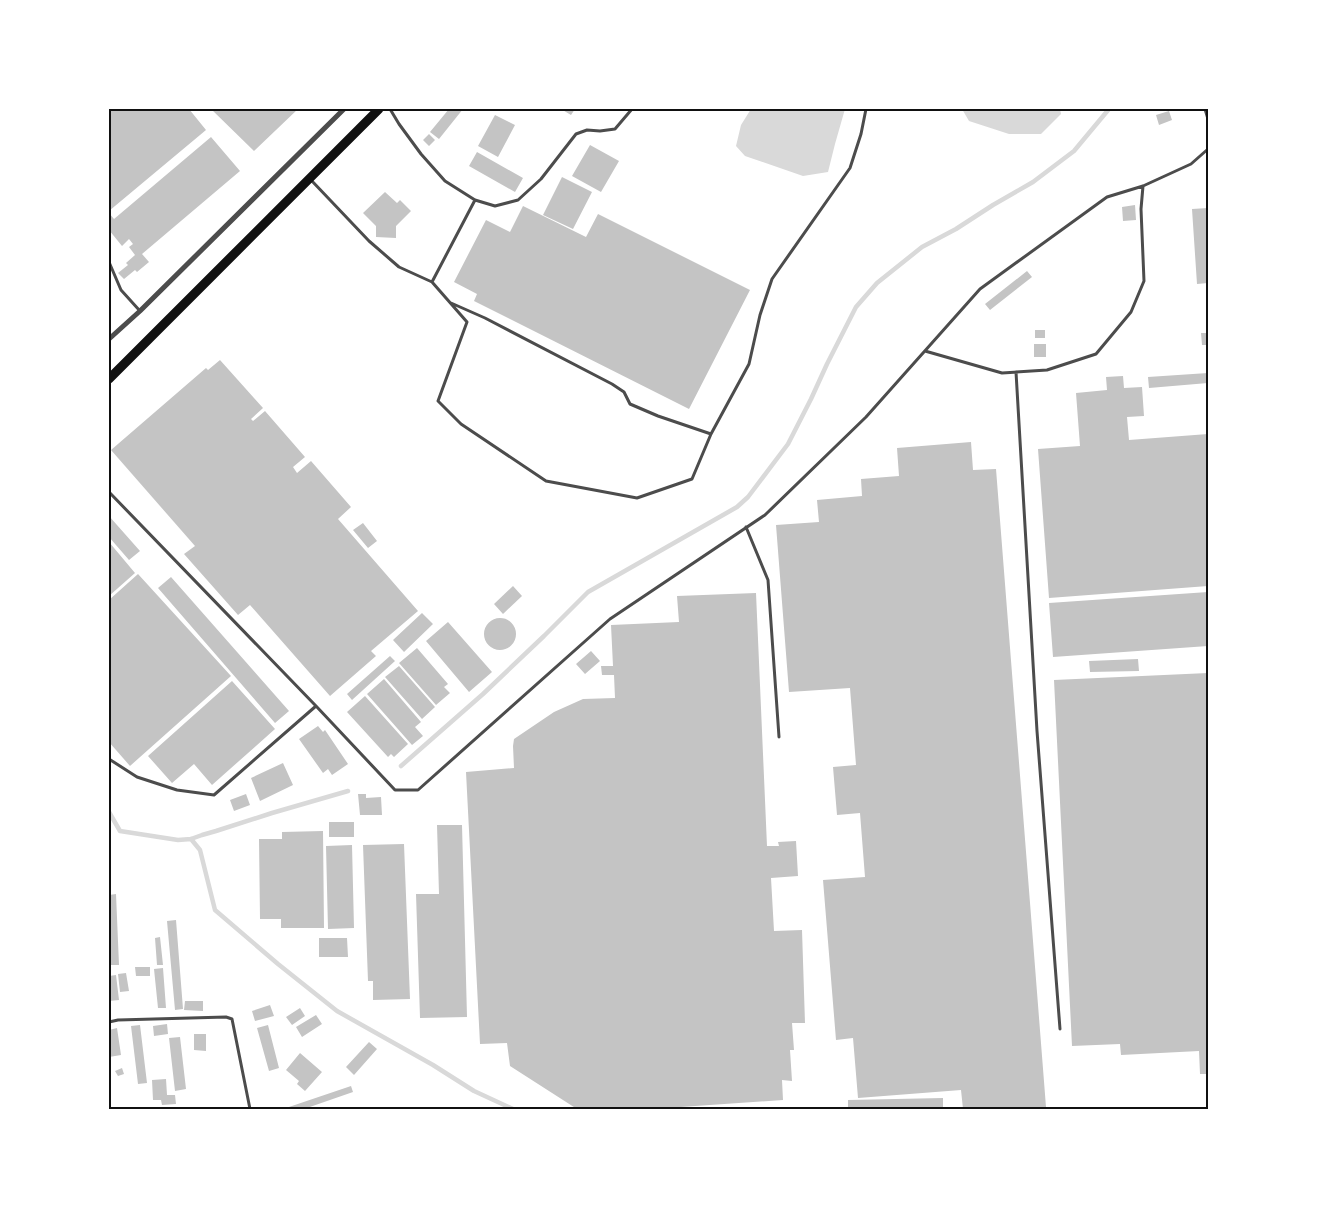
<svg xmlns="http://www.w3.org/2000/svg" width="1317" height="1218" font-family="'Nunito Sans',sans-serif">
  <rect width="100%" height="100%" fill="#fff"/>
  <!-- water -->
  <path fill="#d9d9d9" d="M 751,109 L 845,109 L 835,144 L 828,172 L 803,176 L 745,156 L 736,146 L 741,125 Z
    M 962,109 L 1060,109 L 1061,114 L 1041,134 L 1009,134 L 969,121 Z"/>
  <g fill="none" stroke-linecap="round" stroke-linejoin="round">
    <!-- stream -->
    <path stroke="#d9d9d9" stroke-width="4.5" d="M 401,766 L 483,694 L 544,636 L 588,592 L 737,507 L 748,497 L 788,444 L 811,399 L 827,364 L 856,307 L 877,283 L 922,247 L 956,229 L 993,205 L 1033,182 L 1074,151 L 1109,109
      M 109,812 L 120,831 L 178,840 L 191,839 L 202,835 L 216,831 L 272,813 L 348,791
      M 191,839 L 200,850 L 215,910 L 278,964 L 337,1011 L 433,1065 L 474,1091 L 513,1109"/>
  </g>
  <!-- building -->
  <path fill="#c4c4c4" d="M 109,109 L 189,109 L 206,130 L 109,211 Z
    M 211,109 L 298,109 L 254,151 Z
    M 449,109 L 463,109 L 439,139 L 430,132 Z
    M 561,109 L 575,109 L 571,115 Z
    M 1169,111 L 1172,120 L 1159,125 L 1156,115 Z
    M 495,115 L 515,125 L 498,157 L 478,146 Z
    M 429,134 L 435,140 L 429,146 L 423,140 Z
    M 211,137 L 240,171 L 142,254 L 149,262 L 137,272 L 135,270 L 124,279 L 118,273 L 128,265 L 126,263 L 135,255 L 129,247 L 133,244 L 129,239 L 122,246 L 109,230 L 109,213 L 114,219 Z
    M 590,145 L 619,161 L 601,192 L 572,176 Z
    M 477,152 L 523,178 L 515,192 L 469,166 Z
    M 562,177 L 592,192 L 573,229 L 543,215 Z
    M 385,192 L 397,203 L 400,200 L 411,211 L 396,226 L 396,238 L 376,237 L 376,226 L 363,213 Z
    M 1135,205 L 1136,220 L 1123,221 L 1122,207 Z
    M 523,206 L 586,237 L 598,214 L 750,290 L 689,409 L 474,301 L 477,294 L 454,282 L 486,220 L 510,232 Z
    M 1208,208 L 1208,283 L 1197,284 L 1192,209 Z
    M 1027,271 L 1032,277 L 990,310 L 985,304 Z
    M 1035,330 L 1045,330 L 1045,338 L 1035,338 Z
    M 1201,333 L 1208,333 L 1208,345 L 1202,345 Z
    M 1034,344 L 1046,344 L 1046,357 L 1034,357 Z
    M 220,360 L 263,408 L 251,419 L 253,421 L 265,411 L 305,457 L 293,467 L 297,473 L 311,461 L 351,507 L 338,519 L 418,611 L 371,651 L 376,656 L 330,696 L 250,605 L 238,615 L 184,554 L 195,546 L 111,450 L 206,368 L 208,370 Z
    M 1208,373 L 1208,383 L 1149,388 L 1148,377 Z
    M 1123,376 L 1124,388 L 1142,387 L 1144,416 L 1127,417 L 1129,440 L 1208,434 L 1208,586 L 1049,598 L 1038,449 L 1080,446 L 1076,393 L 1107,390 L 1106,377 Z
    M 971,442 L 973,470 L 996,469 L 1046,1107 L 1038,1109 L 963,1109 L 961,1090 L 858,1098 L 853,1038 L 836,1040 L 823,880 L 865,877 L 860,813 L 837,815 L 833,767 L 856,765 L 850,688 L 789,692 L 776,525 L 819,522 L 817,500 L 862,496 L 861,479 L 899,476 L 897,448 Z
    M 109,516 L 140,551 L 129,560 L 109,537 Z
    M 363,523 L 377,541 L 368,548 L 353,530 Z
    M 109,542 L 135,573 L 109,596 Z
    M 138,574 L 231,676 L 130,766 L 109,742 L 109,600 Z
    M 171,577 L 289,711 L 275,723 L 158,588 Z
    M 513,586 L 522,596 L 503,614 L 494,604 Z
    M 1208,592 L 1208,646 L 1053,657 L 1049,603 Z
    M 756,593 L 767,846 L 779,846 L 778,842 L 796,841 L 798,876 L 771,878 L 774,931 L 802,930 L 805,1023 L 792,1023 L 794,1050 L 790,1050 L 792,1081 L 782,1080 L 783,1100 L 652,1109 L 577,1109 L 510,1066 L 507,1043 L 480,1044 L 466,772 L 514,768 L 513,746 L 514,739 L 554,712 L 583,699 L 615,698 L 614,675 L 602,675 L 601,666 L 613,666 L 611,625 L 679,622 L 677,596 Z
    M 422,613 L 433,624 L 404,652 L 393,640 Z
    M484 634a16 16 0 1 1 32 0a16 16 0 1 1-32 0Z
    M 448,622 L 492,672 L 469,692 L 426,641 Z
    M 417,648 L 448,684 L 444,687 L 450,693 L 436,705 L 399,663 Z
    M 591,651 L 600,661 L 585,674 L 576,664 Z
    M 390,656 L 395,661 L 352,700 L 347,694 Z
    M 1138,659 L 1139,671 L 1090,672 L 1089,661 Z
    M 399,666 L 435,707 L 422,719 L 385,677 Z
    M 1208,673 L 1208,1074 L 1200,1074 L 1199,1051 L 1121,1055 L 1120,1044 L 1072,1046 L 1054,680 Z
    M 384,679 L 421,722 L 415,727 L 423,736 L 412,745 L 367,694 Z
    M 232,681 L 275,729 L 212,785 L 194,764 L 172,783 L 148,756 Z
    M 365,696 L 408,744 L 394,757 L 391,754 L 388,757 L 347,712 Z
    M 318,726 L 323,732 L 325,730 L 348,764 L 332,775 L 328,769 L 323,773 L 299,739 Z
    M 283,763 L 293,785 L 260,801 L 251,778 Z
    M 246,794 L 250,805 L 234,811 L 230,800 Z
    M 358,794 L 366,794 L 366,798 L 381,797 L 382,815 L 360,815 Z
    M 329,822 L 354,822 L 354,837 L 329,837 Z
    M 437,825 L 462,825 L 467,1017 L 420,1018 L 416,894 L 439,894 Z
    M 323,831 L 324,928 L 281,928 L 281,919 L 260,919 L 259,839 L 282,839 L 282,832 Z
    M 404,844 L 410,999 L 373,1000 L 373,981 L 368,981 L 363,845 Z
    M 352,845 L 354,928 L 328,929 L 326,846 Z
    M 116,894 L 119,965 L 109,965 L 109,895 Z
    M 176,920 L 183,1009 L 175,1010 L 167,921 Z
    M 160,937 L 163,965 L 157,965 L 155,938 Z
    M 319,938 L 347,938 L 348,957 L 319,957 Z
    M 135,967 L 150,967 L 150,976 L 136,976 Z
    M 163,968 L 166,1008 L 158,1008 L 154,969 Z
    M 126,973 L 129,991 L 120,992 L 118,974 Z
    M 116,975 L 119,1000 L 109,1001 L 109,976 Z
    M 185,1001 L 203,1001 L 203,1011 L 184,1010 Z
    M 270,1005 L 274,1016 L 255,1021 L 252,1011 Z
    M 300,1008 L 305,1016 L 292,1025 L 286,1017 Z
    M 316,1015 L 322,1024 L 302,1037 L 296,1027 Z
    M 167,1024 L 168,1034 L 154,1036 L 153,1026 Z
    M 140,1025 L 147,1083 L 138,1084 L 131,1026 Z
    M 268,1025 L 279,1068 L 269,1071 L 257,1028 Z
    M 117,1028 L 121,1055 L 109,1057 L 109,1030 Z
    M 194,1034 L 206,1034 L 206,1051 L 194,1050 Z
    M 180,1037 L 186,1089 L 175,1091 L 169,1038 Z
    M 369,1042 L 377,1049 L 354,1075 L 346,1067 Z
    M 300,1053 L 322,1072 L 305,1091 L 297,1084 L 299,1081 L 286,1070 Z
    M 122,1068 L 124,1074 L 118,1076 L 115,1071 Z
    M 166,1079 L 167,1095 L 175,1095 L 176,1104 L 162,1105 L 161,1100 L 153,1100 L 152,1080 Z
    M 351,1086 L 353,1092 L 304,1109 L 283,1109 Z
    M 943,1098 L 943,1109 L 848,1109 L 848,1100 Z"/>
  <g fill="none" stroke-linecap="round" stroke-linejoin="round">
    <!-- service -->
    <path stroke="#4c4c4c" stroke-width="3" d="M 390,109 L 399,124 L 421,154 L 445,181 L 475,200 L 495,206 L 518,200 L 541,179 L 576,134 L 587,130 L 600,131 L 615,129 L 632,109
      M 1205,109 L 1208,119
      M 311,180 L 369,241 L 399,267 L 432,282 L 467,322 L 438,401 L 461,424 L 546,481 L 637,498 L 692,479 L 711,434 L 749,364 L 760,315 L 772,279 L 850,168 L 861,134 L 866,109
      M 109,262 L 121,290 L 140,311
      M 432,282 L 475,200
      M 451,303 L 485,318 L 612,384 L 624,392 L 630,404 L 658,416 L 711,434
      M 925,351 L 1002,373 L 1047,370 L 1096,354 L 1131,312 L 1144,281 L 1141,209 L 1143,186
      M 1016,372 L 1037,731 L 1060,1029
      M 109,492 L 316,706 L 395,790 L 418,790 L 610,619 L 765,515 L 866,417 L 980,289 L 1107,197 L 1143,186 L 1191,164 L 1208,149
      M 746,527 L 768,580 L 779,737
      M 109,759 L 137,777 L 177,790 L 214,795 L 316,706
      M 109,1022 L 118,1020 L 226,1017 L 232,1019 L 250,1109"/>
    <!-- minor -->
    <path stroke="#4c4c4c" stroke-width="5" d="M 109,339 L 140,311 L 344,109"/>
    <!-- primary -->
    <path stroke="#111" stroke-width="9" d="M 109,379 L 379,109"/>
  </g>
  <!-- border -->
  <rect width="1317" height="1218" fill="none" stroke="#ffffff" stroke-width="220"/>
  <rect x="110" y="110" width="1097" height="998" fill="none" stroke="#111" stroke-width="2"/>
</svg>
